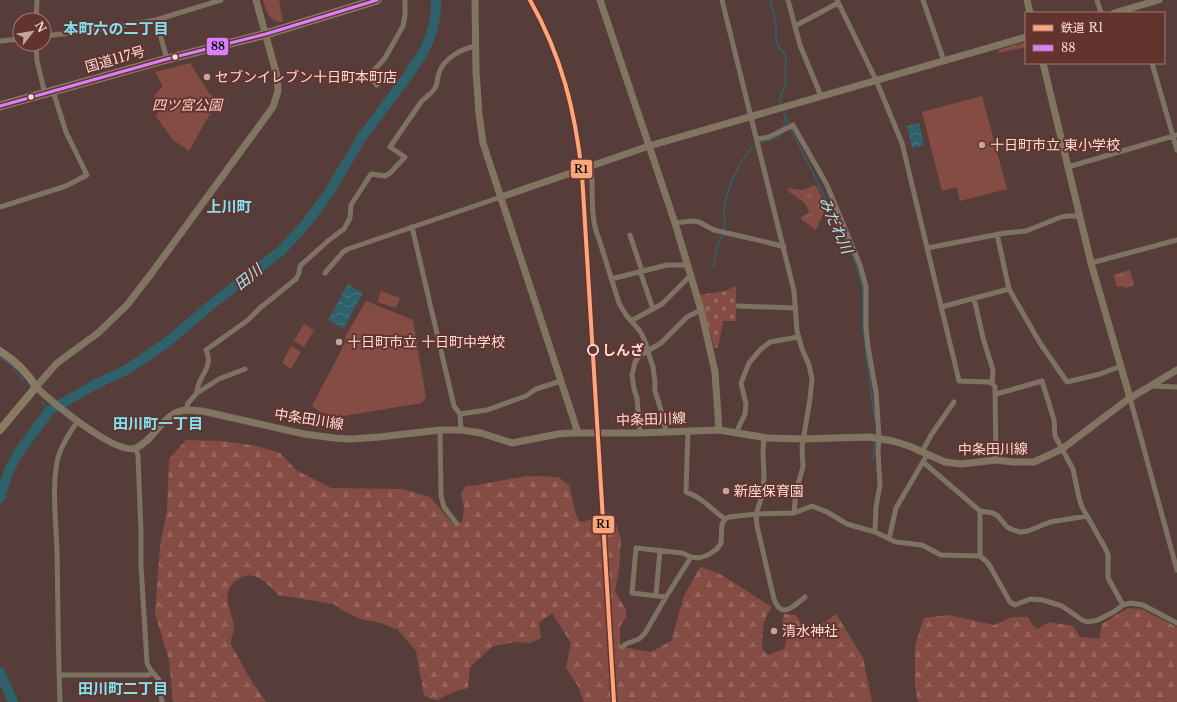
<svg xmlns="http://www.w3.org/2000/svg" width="1177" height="702" font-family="'Libre Baskerville','Noto Sans JP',serif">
  <defs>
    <pattern id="grass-tufts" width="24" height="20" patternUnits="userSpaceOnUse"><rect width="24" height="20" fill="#854c44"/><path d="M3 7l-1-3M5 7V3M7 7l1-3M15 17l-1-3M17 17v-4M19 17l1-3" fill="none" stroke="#97655e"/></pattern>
    <pattern id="forest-firs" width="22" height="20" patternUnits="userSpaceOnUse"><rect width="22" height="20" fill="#854c44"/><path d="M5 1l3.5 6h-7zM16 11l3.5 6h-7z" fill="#97655e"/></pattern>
    <pattern id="cemetery-stones" width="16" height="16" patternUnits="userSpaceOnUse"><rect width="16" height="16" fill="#854c44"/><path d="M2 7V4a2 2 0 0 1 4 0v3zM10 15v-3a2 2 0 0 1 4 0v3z" fill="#97655e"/></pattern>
    <pattern id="water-waves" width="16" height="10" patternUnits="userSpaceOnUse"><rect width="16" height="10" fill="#2e6169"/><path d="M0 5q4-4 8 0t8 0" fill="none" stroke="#4d777e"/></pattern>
  </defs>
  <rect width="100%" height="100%" fill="#573d3a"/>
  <!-- grass -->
  <path fill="url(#grass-tufts)" d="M 1026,42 L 1026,47 L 999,53 L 998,50 Z
    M 813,185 L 817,187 L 826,207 L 816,230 L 801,219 L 801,217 L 809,213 C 808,202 797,198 788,191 L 789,188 C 798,190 805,192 813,185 Z
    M 1130,270 L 1134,285 L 1125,288 L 1123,286 L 1117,287 L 1113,275 Z"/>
  <!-- forest -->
  <path fill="url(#forest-firs)" d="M 186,440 L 222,441 L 257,446 L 280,453 L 296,470 L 331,488 L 402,489 L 430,497 L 454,525 L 462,522 L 464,509 L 461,493 L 465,487 L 527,476 L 558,477 L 569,485 L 576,515 L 579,521 L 583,522 C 596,516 603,518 616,524 L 621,539 L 619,569 L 615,591 L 626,610 L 626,617 L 620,626 L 620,647 L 651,652 L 671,641 L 684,596 L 700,567 L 718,573 L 772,607 C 761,622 763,632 762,649 L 768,655 L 784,649 L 787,638 L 782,625 L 784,614 L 796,615 L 802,625 L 808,631 L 813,630 L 836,614 L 863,658 L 872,702 L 584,702 L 578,686 L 566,668 L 571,643 L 552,613 L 539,623 L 541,638 L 530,643 L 517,642 L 493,646 L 470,667 L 468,688 L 453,692 L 437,700 L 431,699 L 424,695 L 416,651 L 398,630 L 381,623 L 360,619 L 342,610 L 334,604 L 278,595 C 268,583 252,567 237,580 C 233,583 229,587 228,592 C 225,605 234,617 234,629 C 234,633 230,639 231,644 C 232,647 235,652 237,655 C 245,671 255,687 266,702 L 173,702 L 169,660 L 155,614 L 160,547 L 167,510 L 169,459 Z
    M 1128,608 L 1141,609 L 1177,627 L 1177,702 L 918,702 L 915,686 L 915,645 L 924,618 L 949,615 L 994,625 L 1012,617 L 1028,617 L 1033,626 L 1038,629 L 1049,622 L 1073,626 L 1080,637 L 1099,639 L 1102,624 Z"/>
  <!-- cemetery -->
  <path fill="url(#cemetery-stones)" d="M 736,286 L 736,321 L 723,321 L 718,348 L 714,347 L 700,295 L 725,291 Z"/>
  <!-- park -->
  <path fill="#854c44" d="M 263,0 L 279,0 L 283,22 C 269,22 266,11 263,0 Z
    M 190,63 L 209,93 L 218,100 L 189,151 L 173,140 L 155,115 L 162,109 L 154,96 L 163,86 L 155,72 Z
    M 982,96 L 1007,189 L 960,201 L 956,187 L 942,191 L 922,112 Z
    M 381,291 L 400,298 L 396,308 L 377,302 Z
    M 366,301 L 413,320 L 426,397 L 422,403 L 337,417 L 320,412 L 312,406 L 345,343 L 346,335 Z
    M 304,324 L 314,330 L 304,347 L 294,341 Z
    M 291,346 L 301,352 L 291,369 L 282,363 Z"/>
  <!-- water -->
  <path fill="url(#water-waves)" d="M 919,123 L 924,145 L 912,148 L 907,126 Z
    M 348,284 L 363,293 L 343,329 L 328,320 Z"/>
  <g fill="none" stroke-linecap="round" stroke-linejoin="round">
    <!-- stream -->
    <path stroke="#2e6169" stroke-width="1.5" d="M 770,0 L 776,22 L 776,39 L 779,47 L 785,55 L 786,60 L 785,69 L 786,83 L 781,96 L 780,101 L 782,106
      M 783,109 L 788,123 L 816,179 L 852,254 L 861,280 L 863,292 L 863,329 L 875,421
      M 784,128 L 785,118
      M 724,231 C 726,222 723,212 725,203 C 728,187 743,153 756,144 C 765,139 777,142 783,132
      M 713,267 L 719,241 L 723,234
      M 0,358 C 10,362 18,373 24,382
      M 42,402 L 49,411
      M 873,459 L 875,441"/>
    <!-- river -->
    <path stroke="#2e6169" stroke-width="10" d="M 0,498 L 9,470 L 19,452 L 49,411 L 94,385 L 128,369 L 166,343 L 217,300 L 281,251 L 305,225 L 328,194 L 362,137 L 407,77 L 423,53 L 429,40 L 433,27 L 436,10 L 436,0
      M 0,672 L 13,702"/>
    <!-- street -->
    <path stroke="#7e7363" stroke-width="5" d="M 722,0 L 794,291 L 797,331 L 802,349 L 809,365 L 812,379 L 810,399 L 802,447 L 803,467 L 796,491 L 794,513
      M 788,0 L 800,45 L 821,96
      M 837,0 L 876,80 L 902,143 L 959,381 L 988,382 L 992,383 L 995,387 L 996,460
      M 923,0 L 944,61
      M 1097,0 L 1101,13
      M 36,20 L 37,0
      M 156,20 L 167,59
      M 795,26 L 838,3
      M 44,36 L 97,30 L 156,20 L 221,0
      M 0,41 L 20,39
      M 36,44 L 37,61 L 45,94
      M 1152,63 L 1177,150
      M 377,85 L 369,76 L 385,58 L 403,26 L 405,15 L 405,0
      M 757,139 L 769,137 L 793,125 L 827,185 L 860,265 L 866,287 L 866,328 L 868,347 L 876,392 L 879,438 L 878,451 L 880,485 L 876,507 L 875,532
      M 591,166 C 594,191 589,216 599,239 L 619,303 L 626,315 L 640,331 L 645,341 L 648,352 L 653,367 L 655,382 L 655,391 L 662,413 L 666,432
      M 1068,167 L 1177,135
      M 0,207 L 66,186 L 87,175 L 66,132 L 53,91
      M 675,223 L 691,221 L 699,222 L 714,230 L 766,242 L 781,246 L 784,246
      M 412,227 L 454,406 L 460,414 L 461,430
      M 997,234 L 1009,289 L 1040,343 L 1067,382 L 1100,374 L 1121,366
      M 630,235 L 642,271
      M 927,248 L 1005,233 L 1026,231 L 1061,217 L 1069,216 L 1080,216
      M 1091,263 L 1177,240
      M 640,271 L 653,309
      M 325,273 L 343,252 L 348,249 L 501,197
      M 611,279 L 667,265 L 688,265
      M 974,298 L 983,338 L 993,370 L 992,383
      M 738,306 L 796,308
      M 941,307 L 1009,289
      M 631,321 L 662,304 L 691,275
      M 1151,386 L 1177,387
      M 197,393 L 219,379 L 245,369
      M 996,394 L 1042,381 L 1054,420 L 1055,436 L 1073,469 L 1079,498 L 1082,507 L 1104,546 L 1108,554 L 1108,578 L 1123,605
      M 1130,398 L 1177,570
      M 186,410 L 188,403 L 197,393 C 196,377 215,369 206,350 L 248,320 L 260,308 L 296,279 L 299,273 L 300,266 L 329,240 L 344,229 L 350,218 L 351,205 L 371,174 L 385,176 L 390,173 L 405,157 L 390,147 L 421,102 C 425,97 432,94 435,88 C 438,84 437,78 439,73 C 444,58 461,49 476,46
      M 460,414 L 487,410 L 526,396 L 536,389 L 561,381
      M 440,430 L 441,496 L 444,507 L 457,524
      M 688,431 L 686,492 C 702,497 712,510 725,519
      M 640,433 L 637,398 L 634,389 L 632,375 L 635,362 L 639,356 L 661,343 L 687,317 L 701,310
      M 736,433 L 745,414 L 746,404 L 741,383 L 749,363 L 761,349 L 770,342 L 798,337
      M 764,438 L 763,451 L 764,478 L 763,493 L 756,514 L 757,526 L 774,599 C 781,620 794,606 805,597
      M 136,448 L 138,456 L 141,532 L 141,566 L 147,663 L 150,669 L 159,680 L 162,702
      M 922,452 L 931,435 L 954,402
      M 923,462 L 980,511 L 993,513 L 998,516 L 1007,527 L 1013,530 L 1020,532 L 1028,531 L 1050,522 L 1087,516
      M 889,539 L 896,508 L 927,455
      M 980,556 L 980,511
      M 656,595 L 660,550
      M 666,597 L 632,593 L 636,548 L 682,553 L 691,557
      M 622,647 L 626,644 L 639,639 L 645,633 L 666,597 L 691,557 L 699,558 L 708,555 L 717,549 L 721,543 L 722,524 L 725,519 L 729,517 L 756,514 L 794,513 L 812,506 L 827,512 L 847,524 L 875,532 L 896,542 L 922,545 L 941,555 L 980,556 L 987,562 L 991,568 L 1010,602 L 1015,605 L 1030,599 L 1043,600 L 1062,606 L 1082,620 L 1088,622 L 1098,620 L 1115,611 L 1123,605 L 1131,603 L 1143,605 L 1177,623
      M 59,675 L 148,675 L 152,673
      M 60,702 C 58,651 58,601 57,550 C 56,521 52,491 57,462 C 60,447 69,434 77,422"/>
    <!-- secondary -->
    <path stroke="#817562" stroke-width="7" d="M 256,0 L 277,76 L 278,91 L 273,107 L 151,274 L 127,305 L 98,333 L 57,363 L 36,387 C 51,401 116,456 136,448 C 156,439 163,412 186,410 C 191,410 197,411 202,411 L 304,434 L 334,438 L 351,439 L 379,437 L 440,430 L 461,430 L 481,433 L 512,443 L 558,434 L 572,433 L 640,433 L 719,430 L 768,438 L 803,439 L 869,437 L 893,441 L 909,446 L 945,462 L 961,464 L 996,460 L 1013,462 L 1034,462 L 1062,449 L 1127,400 L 1177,370
      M 475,0 L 476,71 L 479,114 L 483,143 L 578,433
      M 600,0 L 675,223 L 701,310 L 715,372 L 719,430
      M 1027,0 L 1030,13
      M 1114,13 L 1159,0
      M 1043,63 L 1091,263 L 1130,398
      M 501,197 L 649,146 L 1026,37"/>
    <!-- primary -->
    <path stroke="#887b64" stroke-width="8" d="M 0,351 C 14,360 27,372 36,387 L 0,430"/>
    <!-- highway -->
    <path stroke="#887967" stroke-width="9" d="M 0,106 L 167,59 L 266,34 L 377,0"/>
    <defs>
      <path id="bus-1" d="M 0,106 L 167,59 L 266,34 L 377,0"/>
    </defs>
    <!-- bus-1 casing -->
    <use href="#bus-1" stroke="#63342e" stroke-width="6"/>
    <!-- bus-1 -->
    <use href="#bus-1" stroke="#d880ff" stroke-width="3"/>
    <defs>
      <path id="rail-1" d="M 530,0 C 562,57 575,110 582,174 L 614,702"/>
    </defs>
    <!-- rail-1 casing -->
    <use href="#rail-1" stroke="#63342e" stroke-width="7"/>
    <!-- rail-1 -->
    <use href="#rail-1" stroke="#fea67b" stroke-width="4"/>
  </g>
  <!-- markers -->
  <g fill="#fbdcd7" stroke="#63342e" stroke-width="1.5">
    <circle cx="175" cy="57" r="3.5"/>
    <circle cx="31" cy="97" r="3.5"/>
  </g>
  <g fill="#c2a4a0" stroke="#63342e" stroke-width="1.5">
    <circle cx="207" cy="77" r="4"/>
    <circle cx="982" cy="145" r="4"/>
    <circle cx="339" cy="342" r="4"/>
    <circle cx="726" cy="491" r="4"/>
    <circle cx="774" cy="631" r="4"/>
  </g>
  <circle fill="#63342e" stroke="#fbdcd7" stroke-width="2" cx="593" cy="350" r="5"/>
  <g text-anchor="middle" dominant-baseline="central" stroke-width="4" stroke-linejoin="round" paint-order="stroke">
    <!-- street labels -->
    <g font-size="14" fill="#fbdcd7" stroke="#63342e">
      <text transform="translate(115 59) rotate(-16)">国道117号</text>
      <text transform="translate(309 419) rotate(9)">中条田川線</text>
      <text transform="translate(651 419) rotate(-2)">中条田川線</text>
      <text transform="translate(993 449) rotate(-1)">中条田川線</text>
    </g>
    <!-- poi labels -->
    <g font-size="14" fill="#fbdcd7" stroke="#63342e" text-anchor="start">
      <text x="215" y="77">セブンイレブン十日町本町店</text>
      <text x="990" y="145">十日町市立 東小学校</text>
      <text x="347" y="342">十日町市立 十日町中学校</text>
      <text x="734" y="491">新座保育園</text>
      <text x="782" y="631">清水神社</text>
    </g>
    <!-- park labels -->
    <g font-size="14" font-style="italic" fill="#faccc5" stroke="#63342e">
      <text x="187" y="105">四ツ宮公園</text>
    </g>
    <!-- stop labels -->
    <g font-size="14" font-weight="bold" fill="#fbdcd7" stroke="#63342e" text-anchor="start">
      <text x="602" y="350">しんざ</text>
    </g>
    <!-- neighbourhood labels -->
    <g font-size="15" font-weight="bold" fill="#7be4f5" stroke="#63342e">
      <text x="116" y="28">本町六の二丁目</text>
      <text x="229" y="206">上川町</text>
      <text x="158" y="423">田川町一丁目</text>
      <text x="123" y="688">田川町二丁目</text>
    </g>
    <!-- water labels -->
    <g font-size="15" font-style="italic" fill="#9dedfa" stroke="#63342e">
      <text transform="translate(836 225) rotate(66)">みだれ川</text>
      <text transform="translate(248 277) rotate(-39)">田川</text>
    </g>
  </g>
  <g stroke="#63342e" stroke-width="1.5">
    <rect x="206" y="37" width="23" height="19" rx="4" fill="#d880ff"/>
    <rect x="570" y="159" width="23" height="20" rx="4" fill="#fea67b"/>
    <rect x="592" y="515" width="23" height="19" rx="4" fill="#fea67b"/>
  </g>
  <g font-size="11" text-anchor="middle" font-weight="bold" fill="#111">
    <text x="218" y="50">88</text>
    <text x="581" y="173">R1</text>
    <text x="603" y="528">R1</text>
  </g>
  <!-- legend -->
  <rect x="1025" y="12" width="140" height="52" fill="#63342e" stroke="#a07772"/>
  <rect x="1033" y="25" width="20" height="6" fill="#fea67b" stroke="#a07772"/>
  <text x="1061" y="32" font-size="12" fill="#fbdcd7">鉄道 R1</text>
  <rect x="1033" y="45" width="20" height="6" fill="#d880ff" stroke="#a07772"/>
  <text x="1061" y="52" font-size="12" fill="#fbdcd7">88</text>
  <!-- north arrow -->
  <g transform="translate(32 32) rotate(59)"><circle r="19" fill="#63342e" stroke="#a07772"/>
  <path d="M0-3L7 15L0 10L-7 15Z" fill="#c2a4a0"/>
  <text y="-6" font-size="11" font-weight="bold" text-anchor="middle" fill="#fbdcd7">N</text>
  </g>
</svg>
